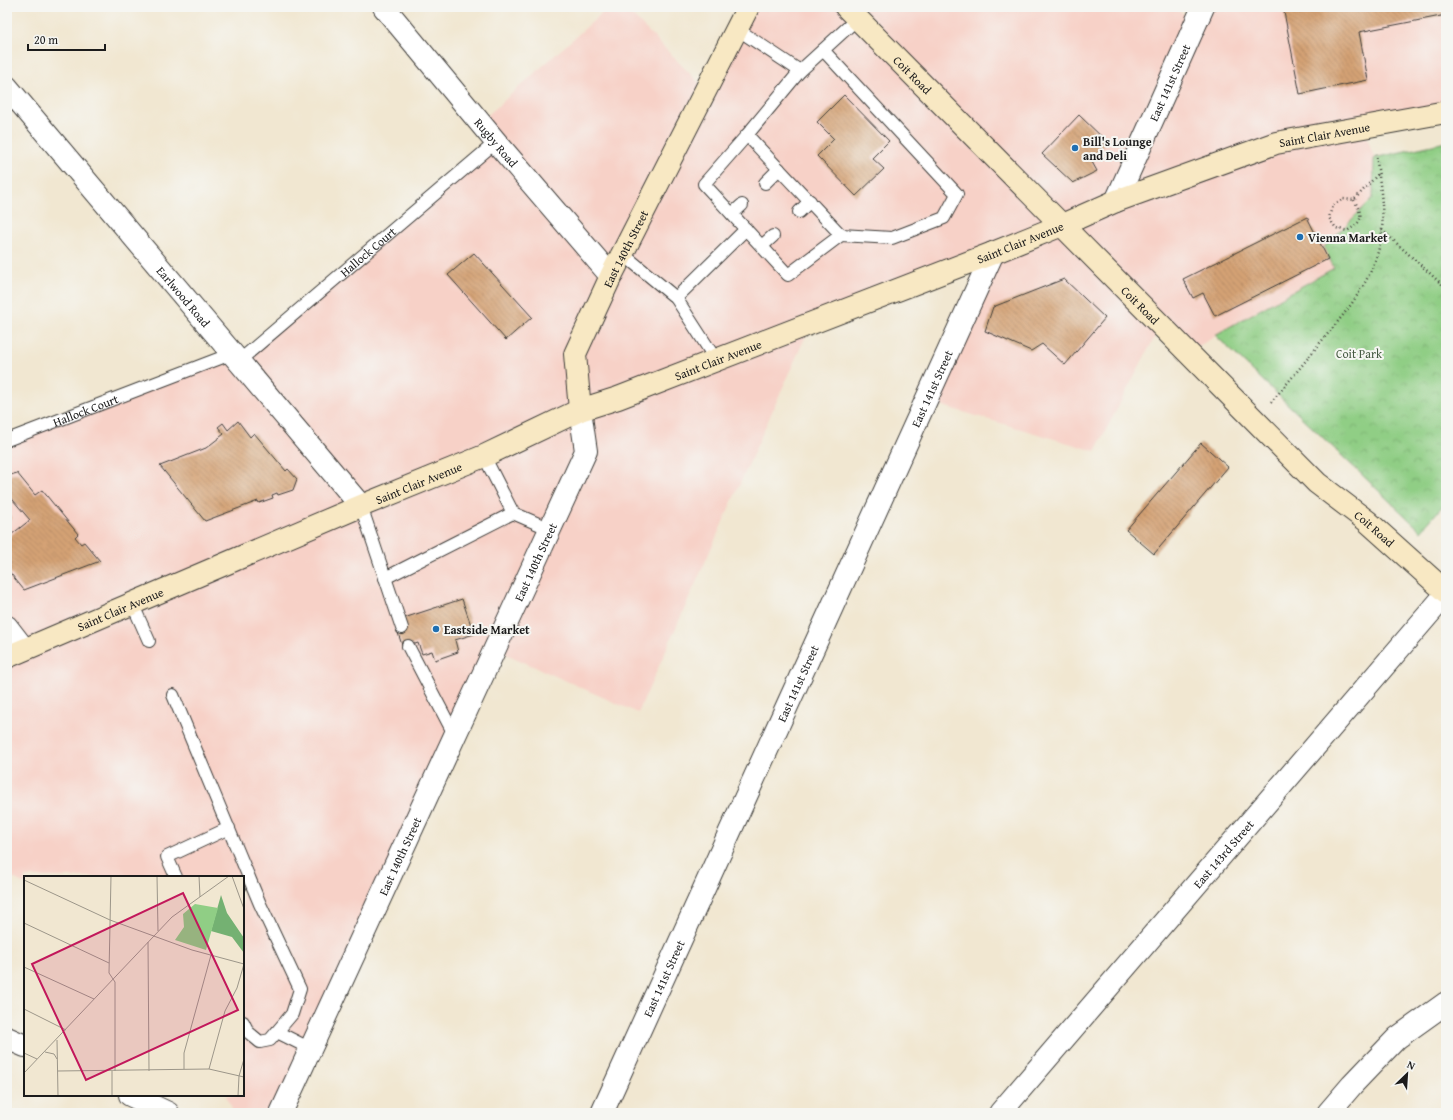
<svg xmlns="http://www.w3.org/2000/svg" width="1453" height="1120" font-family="'Gentium Book Plus',serif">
  <defs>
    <pattern id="park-crowns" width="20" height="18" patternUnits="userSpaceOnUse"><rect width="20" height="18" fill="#90ce85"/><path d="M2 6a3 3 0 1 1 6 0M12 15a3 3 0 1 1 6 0" fill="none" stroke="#7cb072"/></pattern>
    <pattern id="building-back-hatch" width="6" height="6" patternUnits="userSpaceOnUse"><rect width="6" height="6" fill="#d4a275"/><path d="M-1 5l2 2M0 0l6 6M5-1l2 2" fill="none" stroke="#ab835f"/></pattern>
  </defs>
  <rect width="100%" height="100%" fill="#f6f6f2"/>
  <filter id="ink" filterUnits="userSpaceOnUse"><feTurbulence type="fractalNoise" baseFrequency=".025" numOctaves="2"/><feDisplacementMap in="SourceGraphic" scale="8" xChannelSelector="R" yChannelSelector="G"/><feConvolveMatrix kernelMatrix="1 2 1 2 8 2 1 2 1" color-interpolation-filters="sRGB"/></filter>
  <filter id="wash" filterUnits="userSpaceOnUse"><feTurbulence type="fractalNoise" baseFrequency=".012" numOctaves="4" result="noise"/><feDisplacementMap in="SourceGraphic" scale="16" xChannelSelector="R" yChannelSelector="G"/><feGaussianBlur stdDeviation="0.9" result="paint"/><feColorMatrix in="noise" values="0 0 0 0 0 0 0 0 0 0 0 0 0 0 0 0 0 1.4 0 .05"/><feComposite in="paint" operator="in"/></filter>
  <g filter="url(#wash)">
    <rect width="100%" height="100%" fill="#f1e7d1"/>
    <!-- built -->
    <path fill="#f7d1c7" d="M 609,7 L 624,7 L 706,90 L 748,7 L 1170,7 L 1197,20 L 1203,7 L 1446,7 L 1446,112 L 1364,127 L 1374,158 L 1373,198 L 1334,268 L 1188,352 L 1161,325 L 1095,451 L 926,401 L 993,254 L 811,324 L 638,713 L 495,649 L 281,1113 L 234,1113 L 226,1095 L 243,1095 L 243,877 L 25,877 L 25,884 L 7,875 L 7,440 L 231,354 L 239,361 L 496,142 L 480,122 Z"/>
    <!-- park -->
    <path fill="url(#park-crowns)" stroke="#567550" d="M 1446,142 L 1446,502 L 1421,531 L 1215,335 L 1334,268 L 1324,247 L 1373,198 L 1374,158 Z"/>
    <g id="blocks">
      <!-- building -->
      <path fill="url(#building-back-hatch)" d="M 1283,7 L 1446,7 L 1446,15 L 1359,32 L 1368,80 L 1300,94 Z
        M 844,95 L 889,141 L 872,158 L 884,169 L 856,196 L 817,156 L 834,139 L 817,122 Z
        M 1079,115 L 1106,141 L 1092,162 L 1097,171 L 1073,183 L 1042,154 Z
        M 1307,217 L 1328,259 L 1215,316 L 1203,293 L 1193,298 L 1183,279 Z
        M 474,253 L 532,317 L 506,340 L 448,275 Z
        M 1064,279 L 1105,318 L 1065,365 L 1042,344 L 1031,351 L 985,331 L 993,307 Z
        M 238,421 L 250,437 L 254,433 L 286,471 L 288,469 L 297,479 L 293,490 L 278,495 L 277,493 L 272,495 L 273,498 L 259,503 L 258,501 L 205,521 L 160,466 L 206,448 L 224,434 L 218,427 L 223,423 L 228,430 Z
        M 1201,443 L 1228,467 L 1154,554 L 1126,530 Z
        M 17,473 L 35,495 L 42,490 L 78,534 L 75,537 L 81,544 L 84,542 L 100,561 L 24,590 L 7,569 L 7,538 L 30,520 L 7,493 L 7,476 Z
        M 7,513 L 12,518 L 7,522 Z
        M 462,599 L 474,634 L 455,640 L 458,652 L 435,660 L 432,651 L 422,654 L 418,643 L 403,648 L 397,630 L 404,618 Z"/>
    </g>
  </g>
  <g filter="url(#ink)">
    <use href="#blocks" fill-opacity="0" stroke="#3c3a37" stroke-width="1"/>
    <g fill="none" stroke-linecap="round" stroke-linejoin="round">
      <defs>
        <g id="lane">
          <path d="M 737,29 L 800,71 L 858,18"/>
          <path d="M 800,71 L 747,135 L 841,235 L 892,238 L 944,218 L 957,194 L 823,50"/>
          <path d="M 747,135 L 704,184 L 788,275 L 841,235"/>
          <path d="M 765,183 L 779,169"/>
          <path d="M 799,212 L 810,201"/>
          <path d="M 732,214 L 742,205"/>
          <path d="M 762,246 L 773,236"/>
          <path d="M 623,254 L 676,298 L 716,360"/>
          <path d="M 676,298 L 746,229"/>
          <path id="s1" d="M 239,361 L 496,142"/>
          <path id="s2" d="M 7,440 L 231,354"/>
          <path d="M 361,506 L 402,628"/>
          <path d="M 513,513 L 550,529"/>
          <path d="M 385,578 L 513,513 L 484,456"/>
          <path d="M 132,603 L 149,641"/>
          <path d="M 408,646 L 455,736"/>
          <path d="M 173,695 L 260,904 L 300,989 L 292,1014 L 270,1040 L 260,1042 L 248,1032 L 243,1022"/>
          <path d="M 176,877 L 167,857 L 229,828"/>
          <path d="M 277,1032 L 311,1049"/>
        </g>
        <g id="street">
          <path id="s3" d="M 384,7 L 496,142 L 611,276"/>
          <path id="s4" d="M 7,87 L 361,506"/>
          <path id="s5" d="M 1116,201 L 1203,7"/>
          <path d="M 7,627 L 24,649"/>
          <path d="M 7,1038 L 25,1046"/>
          <path d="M 130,1095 L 168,1113"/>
          <path id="s6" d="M 281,1113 L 586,451 L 580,410"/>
          <path id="s7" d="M 602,1113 L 993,253"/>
          <path id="s8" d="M 1000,1113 L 1446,594"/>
          <path d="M 1328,1113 L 1352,1085 L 1397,1038 L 1446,1003"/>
        </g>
        <g id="secondary">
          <path id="s9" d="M 846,7 L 1317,483 L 1367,521 L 1446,592"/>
          <path id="s10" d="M 580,410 L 575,354 L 611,276 L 748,7"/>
          <path id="s11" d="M 7,657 L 361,506 L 484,456 L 580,410 L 618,398 L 993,253 L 1062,225 L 1116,201 L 1276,143 L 1446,112"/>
        </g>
      </defs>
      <!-- lane casing -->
      <use href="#lane" stroke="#3c3a37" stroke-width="14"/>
      <!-- street casing -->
      <use href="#street" stroke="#3c3a37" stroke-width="24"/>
      <!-- secondary casing -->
      <use href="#secondary" stroke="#3c3a37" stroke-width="24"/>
      <!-- path -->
      <path stroke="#3c3a37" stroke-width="2.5" stroke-dasharray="1 3" stroke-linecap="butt" d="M 1354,200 C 1363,216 1364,221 1347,231 L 1336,228 L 1329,218 L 1332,206 L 1343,199 L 1354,200 L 1378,174
        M 1382,230 L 1446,288
        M 1271,402 C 1288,383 1304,363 1320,343 C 1348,310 1378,275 1382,230 C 1384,205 1379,178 1376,154"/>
      <!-- lane -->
      <use href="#lane" stroke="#fff" stroke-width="12"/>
      <!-- street -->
      <use href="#street" stroke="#fff" stroke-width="22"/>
      <!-- secondary -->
      <use href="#secondary" stroke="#f8e8c3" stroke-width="22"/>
    </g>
  </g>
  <!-- markers -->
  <g fill="#1f6fb2" stroke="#f6f6f2" stroke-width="1.5">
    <circle cx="1075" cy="148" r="4"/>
    <circle cx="1300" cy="237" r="4"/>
    <circle cx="436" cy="629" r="4"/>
  </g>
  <g text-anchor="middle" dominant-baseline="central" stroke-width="4" stroke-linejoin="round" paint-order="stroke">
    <!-- street labels -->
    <g font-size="12" fill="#1c1c1c" stroke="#f6f6f2">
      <text stroke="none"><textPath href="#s9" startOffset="95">Coit Road</textPath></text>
      <text stroke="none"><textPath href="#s5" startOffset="130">East 141st Street</textPath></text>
      <text stroke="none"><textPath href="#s11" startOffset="1419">Saint Clair Avenue</textPath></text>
      <text stroke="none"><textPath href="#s3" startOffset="176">Rugby Road</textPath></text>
      <text stroke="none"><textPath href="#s11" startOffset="1095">Saint Clair Avenue</textPath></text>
      <text stroke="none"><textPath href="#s10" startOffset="173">East 140th Street</textPath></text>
      <text stroke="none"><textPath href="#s1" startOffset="169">Hallock Court</textPath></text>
      <text stroke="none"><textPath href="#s4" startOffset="274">Earlwood Road</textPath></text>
      <text stroke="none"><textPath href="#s9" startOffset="419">Coit Road</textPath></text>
      <text stroke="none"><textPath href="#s11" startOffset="771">Saint Clair Avenue</textPath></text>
      <text stroke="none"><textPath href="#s7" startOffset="796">East 141st Street</textPath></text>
      <text stroke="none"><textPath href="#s2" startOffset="84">Hallock Court</textPath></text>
      <text stroke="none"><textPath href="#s11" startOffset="447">Saint Clair Avenue</textPath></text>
      <text stroke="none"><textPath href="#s9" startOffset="743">Coit Road</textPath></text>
      <text stroke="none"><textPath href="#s6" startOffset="607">East 140th Street</textPath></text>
      <text stroke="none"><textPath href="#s11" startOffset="123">Saint Clair Avenue</textPath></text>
      <text stroke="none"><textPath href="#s7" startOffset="472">East 141st Street</textPath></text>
      <text stroke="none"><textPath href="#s8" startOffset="342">East 143rd Street</textPath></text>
      <text stroke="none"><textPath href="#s6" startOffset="283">East 140th Street</textPath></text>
      <text stroke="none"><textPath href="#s7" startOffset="148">East 141st Street</textPath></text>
    </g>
    <!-- poi labels -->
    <g font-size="12" font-weight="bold" fill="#1c1c1c" stroke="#f6f6f2" text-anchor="start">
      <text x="1083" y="141">Bill's Lounge<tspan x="1083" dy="14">and Deli</tspan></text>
      <text x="1308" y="237">Vienna Market</text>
      <text x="444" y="629">Eastside Market</text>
    </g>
    <!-- park labels -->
    <g font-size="12" fill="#455a41" stroke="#f6f6f2">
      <text x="1359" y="353">Coit Park</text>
    </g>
  </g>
  <!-- overview -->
  <g transform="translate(24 876)">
    <rect width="220" height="220" fill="#f1e7d1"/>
    <path d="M 197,19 L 203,37 L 220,62 L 220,77 L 208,61 L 187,55 Z" fill="#74b172"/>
    <path d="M 171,28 L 194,32 L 182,74 L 151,64 L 160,51 L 159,38 Z" fill="#90ce85"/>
    <path fill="none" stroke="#9c9689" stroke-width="1" d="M 87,0 L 85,97 L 91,106 L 91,195M 133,0 L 134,55M 175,0 L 176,21M 208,0 L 220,33M 0,4 L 86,44 L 168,74 L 220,88M 0,47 L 85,87M 124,66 L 125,195M 0,91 L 70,123M 0,133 L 42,154M 33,164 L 34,220M 21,176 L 30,178 L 33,183M 0,177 L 13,183M 160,193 L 160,177 L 187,79M 185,193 L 201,135 L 213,112 L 220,88M 34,195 L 185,193 L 220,201M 0,197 L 148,41 L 205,0M 88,220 L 88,195M 214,220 L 215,200 L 220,183"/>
    <path fill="#c2185b" fill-opacity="0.15" stroke="#c2185b" stroke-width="2" d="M 159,17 L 214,134 L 62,204 L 8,88 Z"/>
    <rect width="220" height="220" fill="none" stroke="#1c1c1c" stroke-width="2"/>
  </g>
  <!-- margin -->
  <rect width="1453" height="1120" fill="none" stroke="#f6f6f2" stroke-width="24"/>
  <!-- north arrow -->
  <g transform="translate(1407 1074) rotate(25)" stroke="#f6f6f2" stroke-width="3" paint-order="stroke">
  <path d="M0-3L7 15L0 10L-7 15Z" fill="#1c1c1c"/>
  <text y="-6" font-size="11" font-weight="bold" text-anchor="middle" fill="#1c1c1c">N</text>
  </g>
  <!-- scale -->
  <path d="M28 44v6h77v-6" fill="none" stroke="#1c1c1c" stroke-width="2"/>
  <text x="34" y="44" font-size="12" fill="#1c1c1c" stroke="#f6f6f2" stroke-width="3" paint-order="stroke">20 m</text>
</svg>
